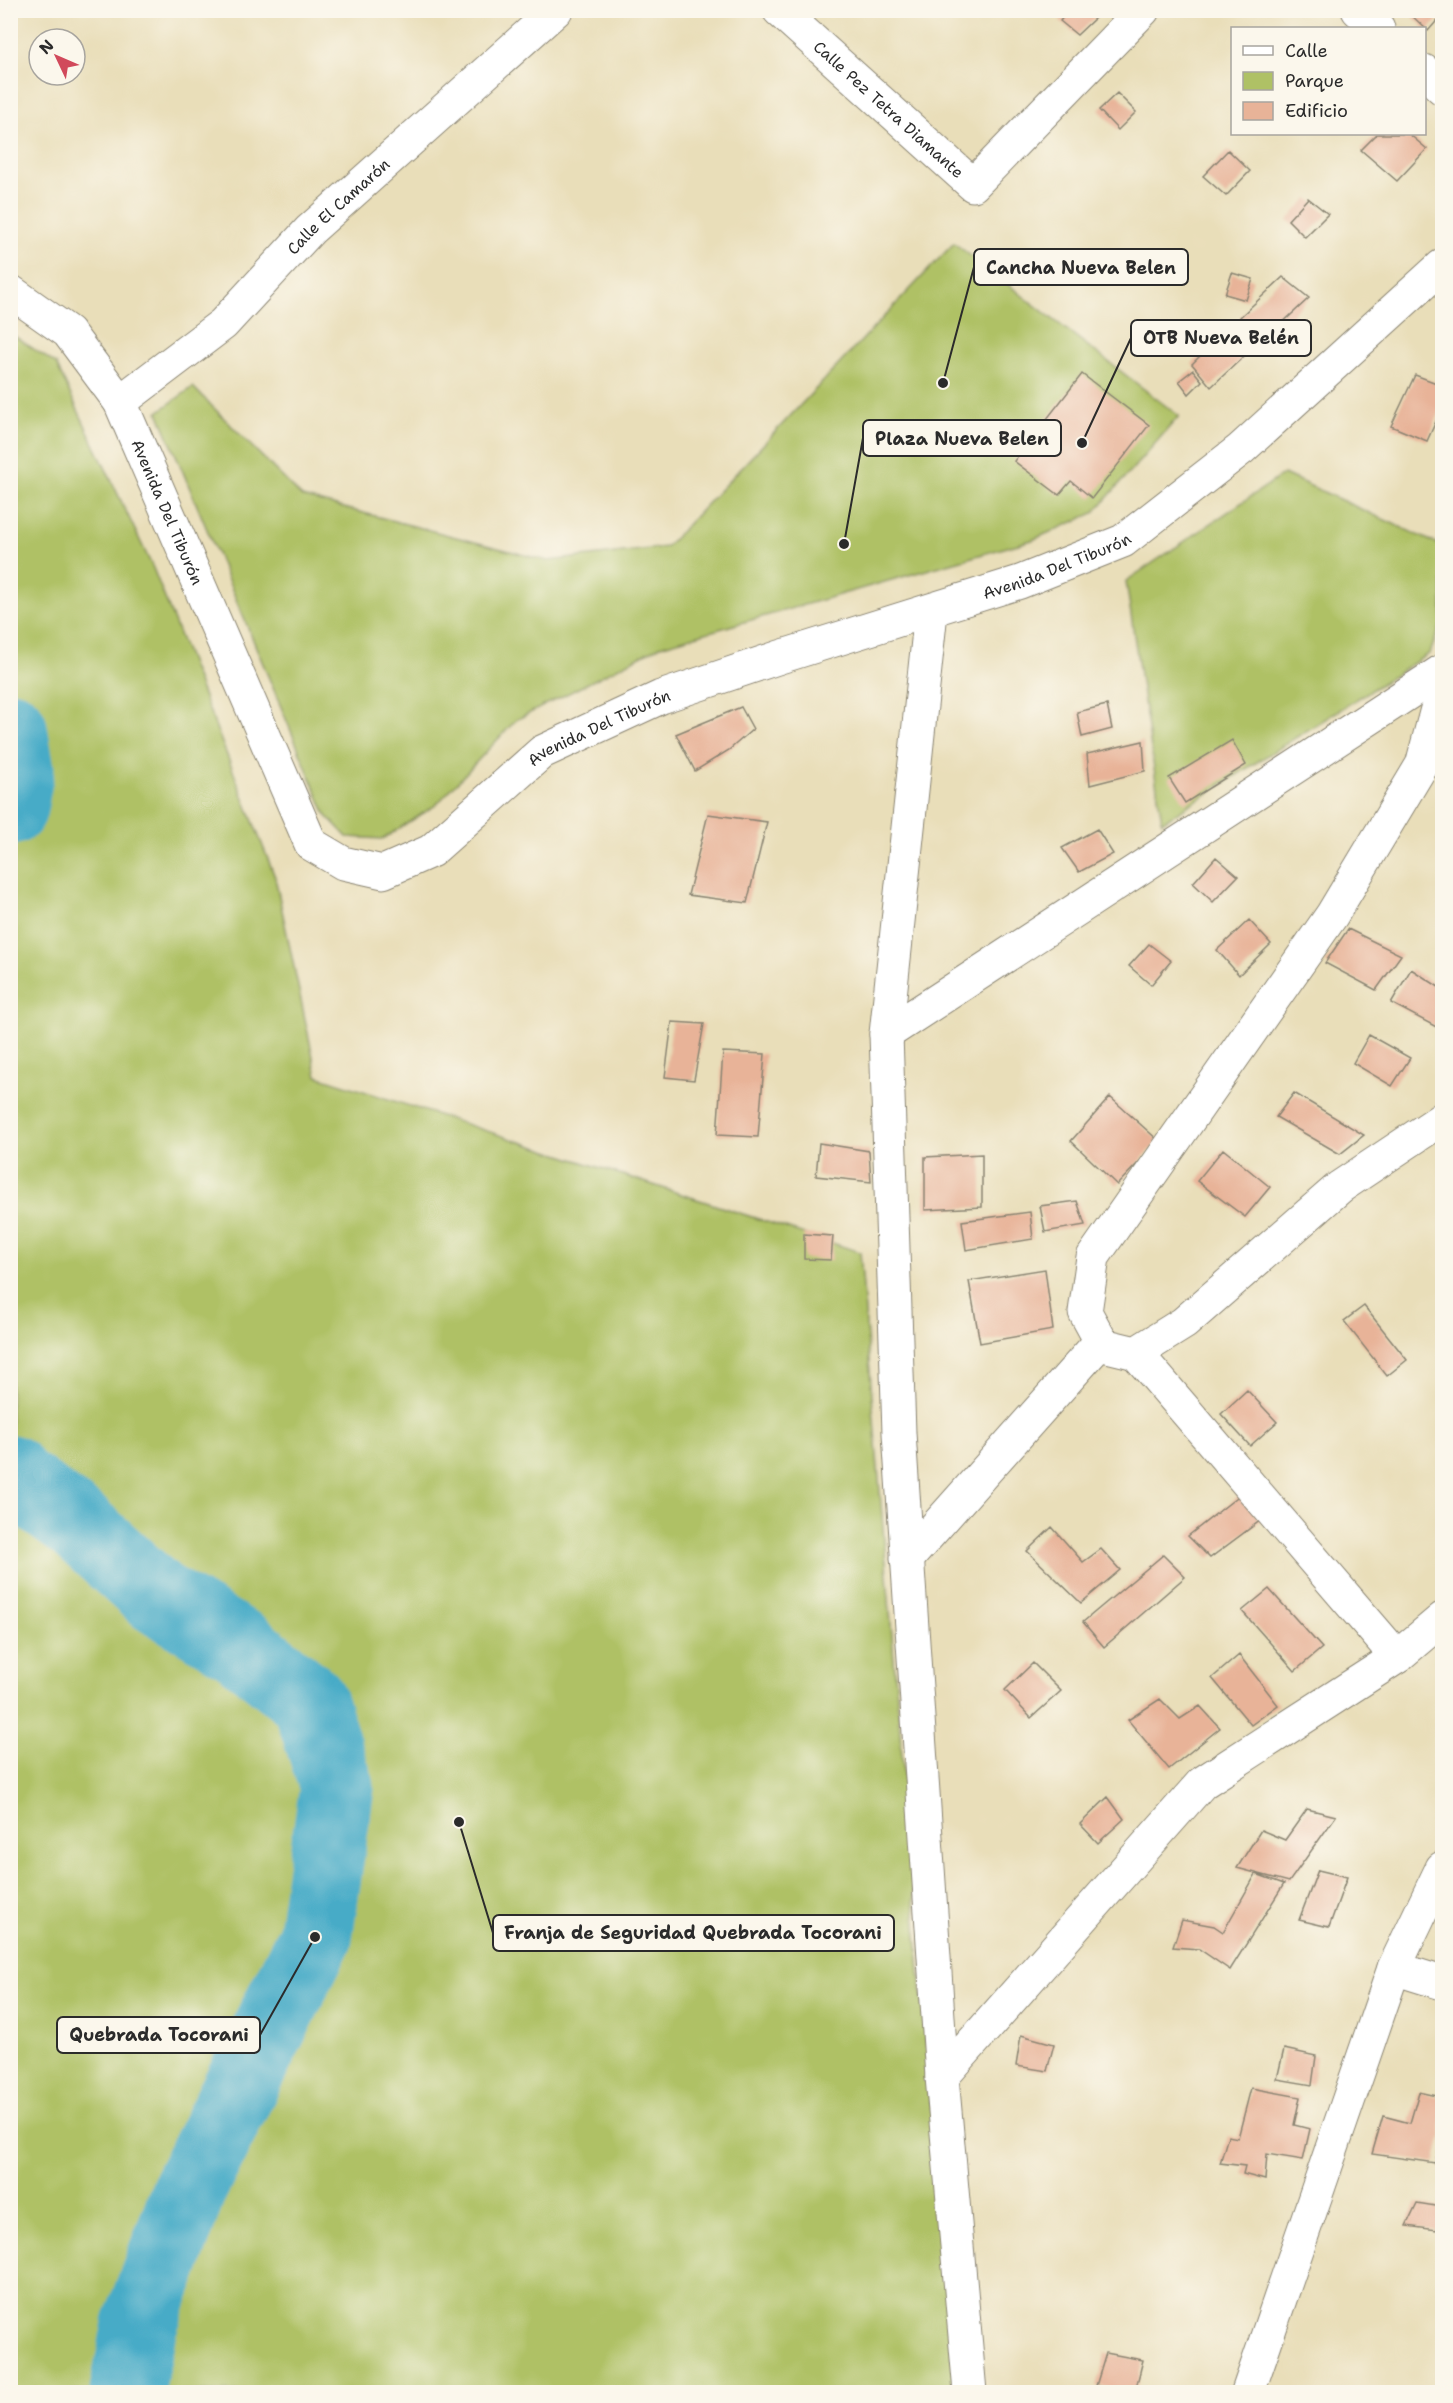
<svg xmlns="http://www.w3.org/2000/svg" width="1453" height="2403" font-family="'Shantell Sans',sans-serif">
  <rect width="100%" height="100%" fill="#fbf7ec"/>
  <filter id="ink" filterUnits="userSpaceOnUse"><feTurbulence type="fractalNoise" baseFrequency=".0167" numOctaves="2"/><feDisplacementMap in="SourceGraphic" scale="12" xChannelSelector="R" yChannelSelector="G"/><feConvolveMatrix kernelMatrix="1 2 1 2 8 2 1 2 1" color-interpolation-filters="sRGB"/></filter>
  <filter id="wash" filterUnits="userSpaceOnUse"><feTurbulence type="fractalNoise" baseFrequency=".008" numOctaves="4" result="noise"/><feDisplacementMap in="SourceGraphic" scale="24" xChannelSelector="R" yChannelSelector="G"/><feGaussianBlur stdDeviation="1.35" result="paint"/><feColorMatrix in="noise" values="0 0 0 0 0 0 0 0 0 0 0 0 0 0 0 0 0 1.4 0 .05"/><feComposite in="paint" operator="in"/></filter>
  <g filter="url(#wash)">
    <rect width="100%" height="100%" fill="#e9deb9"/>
    <!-- green -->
    <path fill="#afc165" stroke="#6d7648" stroke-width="1.5" d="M 954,243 L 1179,416 L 1094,513 L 1032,540 L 660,646 L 516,720 L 436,805 L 383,839 L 347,837 L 326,815 L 158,412 L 193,387 L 302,497 L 548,561 L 666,547 Z
      M 10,333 L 56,364 L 153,568 L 275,877 L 317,1076 L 860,1252 L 955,2392 L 11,2392 Z
      M 1284,474 L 1442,546 L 1442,622 L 1430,653 L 1162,822 L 1126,581 Z"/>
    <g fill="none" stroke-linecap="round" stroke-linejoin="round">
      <!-- river -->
      <path stroke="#47abc7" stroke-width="75" d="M 10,728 L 17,770 L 10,808
        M 10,1472 L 13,1478 L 79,1526 L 157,1597 L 242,1647 L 309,1700 L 337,1787 L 315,1937 L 190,2187 L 140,2325 L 127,2392"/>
    </g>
    <g id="blocks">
      <!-- building -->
      <path fill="#e8b398" d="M 1069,10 L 1089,10 L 1097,16 L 1077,35 L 1060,21 Z
        M 1411,10 L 1442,10 L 1442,15 L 1428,31 L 1409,13 Z
        M 1117,93 L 1136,112 L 1118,130 L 1099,110 Z
        M 1377,134 L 1409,134 L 1427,149 L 1397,181 L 1361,150 Z
        M 1228,150 L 1250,171 L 1226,196 L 1203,176 Z
        M 1308,198 L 1328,214 L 1305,237 L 1288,220 Z
        M 1232,273 L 1253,279 L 1246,300 L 1225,294 Z
        M 1283,277 L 1309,298 L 1263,341 L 1240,317 Z
        M 1232,324 L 1255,346 L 1211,387 L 1192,364 Z
        M 1193,370 L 1202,381 L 1189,394 L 1179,381 Z
        M 1082,374 L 1149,425 L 1092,498 L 1071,481 L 1059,495 L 1014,461 Z
        M 1415,375 L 1442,385 L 1442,408 L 1427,441 L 1391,426 Z
        M 1107,705 L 1112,729 L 1082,737 L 1077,712 Z
        M 741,707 L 753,729 L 729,750 L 695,771 L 676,734 Z
        M 1232,740 L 1246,765 L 1185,803 L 1169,778 Z
        M 1143,741 L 1145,771 L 1090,785 L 1087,754 Z
        M 708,814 L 767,822 L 747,903 L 688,895 Z
        M 1097,829 L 1113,854 L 1079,872 L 1062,848 Z
        M 1216,857 L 1238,876 L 1213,902 L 1193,883 Z
        M 1249,920 L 1271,944 L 1239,975 L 1217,950 Z
        M 1348,929 L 1401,955 L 1376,990 L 1325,963 Z
        M 1149,944 L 1171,961 L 1151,985 L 1129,966 Z
        M 1411,969 L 1442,989 L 1442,1030 L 1391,1003 Z
        M 672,1022 L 704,1024 L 694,1080 L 665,1077 Z
        M 1369,1035 L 1410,1058 L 1392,1086 L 1353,1063 Z
        M 723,1052 L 765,1054 L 758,1137 L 717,1135 Z
        M 1294,1093 L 1364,1135 L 1340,1154 L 1276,1117 Z
        M 1110,1097 L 1159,1141 L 1117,1185 L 1071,1141 Z
        M 819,1143 L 869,1151 L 871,1182 L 816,1176 Z
        M 1223,1149 L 1270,1187 L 1245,1217 L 1197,1181 Z
        M 982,1154 L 982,1207 L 925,1210 L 925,1157 Z
        M 1077,1201 L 1085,1225 L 1045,1232 L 1040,1206 Z
        M 1030,1212 L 1033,1239 L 966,1250 L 962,1221 Z
        M 804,1234 L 833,1236 L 831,1260 L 804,1259 Z
        M 1045,1269 L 1053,1330 L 980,1343 L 969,1281 Z
        M 1364,1306 L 1407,1360 L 1387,1376 L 1344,1321 Z
        M 1247,1390 L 1277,1422 L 1250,1446 L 1221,1414 Z
        M 1241,1494 L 1261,1520 L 1210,1558 L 1188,1536 Z
        M 1052,1527 L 1083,1562 L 1101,1549 L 1120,1570 L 1081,1603 L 1027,1551 Z
        M 1163,1555 L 1185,1577 L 1104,1647 L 1083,1622 Z
        M 1269,1589 L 1322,1648 L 1295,1671 L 1242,1611 Z
        M 1239,1655 L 1278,1705 L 1251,1725 L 1212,1678 Z
        M 1033,1663 L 1061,1691 L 1031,1718 L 1005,1690 Z
        M 1160,1699 L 1180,1719 L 1200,1706 L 1220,1728 L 1169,1769 L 1128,1720 Z
        M 1108,1797 L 1124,1819 L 1098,1843 L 1080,1824 Z
        M 1307,1809 L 1336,1816 L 1289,1882 L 1237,1868 L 1261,1830 L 1285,1840 Z
        M 1318,1870 L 1347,1877 L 1329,1927 L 1299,1920 Z
        M 1256,1874 L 1284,1884 L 1230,1970 L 1199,1949 L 1173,1947 L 1182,1920 L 1214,1926 L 1223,1932 Z
        M 1021,2035 L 1054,2044 L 1047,2071 L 1016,2066 Z
        M 1284,2049 L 1316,2056 L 1312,2085 L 1277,2079 Z
        M 1251,2088 L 1300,2097 L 1294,2125 L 1310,2129 L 1303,2160 L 1267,2154 L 1265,2180 L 1243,2174 L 1245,2166 L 1220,2163 L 1228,2136 L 1238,2138 Z
        M 1419,2092 L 1442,2097 L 1442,2136 L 1435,2163 L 1372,2154 L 1383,2116 L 1410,2123 Z
        M 1417,2203 L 1442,2207 L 1437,2230 L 1406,2226 Z
        M 1106,2353 L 1143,2360 L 1135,2392 L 1096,2386 Z"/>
    </g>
  </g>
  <g filter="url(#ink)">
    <use href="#blocks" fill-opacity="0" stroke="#8a8472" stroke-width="1.5"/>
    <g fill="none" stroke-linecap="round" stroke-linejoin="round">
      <defs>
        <g id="minor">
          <path id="s1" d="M 779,10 L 973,185 L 1143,10"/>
          <path d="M 1358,10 L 1378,28"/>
          <path d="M 1424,71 L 1442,88"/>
          <path id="s2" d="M 10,291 L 68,332 L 120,402 L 311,844 L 343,863 L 383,872 L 431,851 L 542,752 L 661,697 L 780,657 L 1020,582 L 1123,541 L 1241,449 L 1442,266"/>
          <path id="s3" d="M 120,402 L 223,324 L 310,230 L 556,10"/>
          <path d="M 931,612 L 886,1034 L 899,1433 L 942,2077 L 970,2392"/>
          <path d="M 1442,690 L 1422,765 L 1332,915 L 1093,1257 L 1085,1312 L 1103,1345 L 1136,1353 L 1184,1323 L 1340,1187 L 1442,1119"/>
          <path d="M 886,1034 L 1442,671"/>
          <path d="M 1136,1353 L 1397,1657"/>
          <path d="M 907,1559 L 1101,1341"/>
          <path d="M 1394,1968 L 1442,1983"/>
          <path d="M 942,2077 L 1202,1783 L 1397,1657 L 1442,1619"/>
          <path d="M 1248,2392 L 1394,1968 L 1442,1868"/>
        </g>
      </defs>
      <!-- minor casing -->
      <use href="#minor" stroke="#8a8472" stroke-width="35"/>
      <!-- minor -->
      <use href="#minor" stroke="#fff" stroke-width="33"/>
    </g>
  </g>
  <g text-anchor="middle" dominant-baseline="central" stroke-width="4.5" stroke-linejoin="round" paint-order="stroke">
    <!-- street labels -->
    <g font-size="16" fill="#2b2b2b" stroke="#fbf7ec">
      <text stroke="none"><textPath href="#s1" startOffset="148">Calle Pez Tetra Diamante</textPath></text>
      <text stroke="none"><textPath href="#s3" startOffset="294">Calle El Camarón</textPath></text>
      <text stroke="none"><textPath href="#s2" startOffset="278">Avenida Del Tiburón</textPath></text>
      <text stroke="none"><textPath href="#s2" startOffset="1467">Avenida Del Tiburón</textPath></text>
      <text stroke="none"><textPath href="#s2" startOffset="981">Avenida Del Tiburón</textPath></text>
    </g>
  </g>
  <!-- callouts -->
  <path fill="none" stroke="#2b2b2b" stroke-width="2" d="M943 383L974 267M1082 443L1131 338M844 544L863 438M459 1822L493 1933M315 1937L260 2035"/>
  <g fill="#2b2b2b" stroke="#fbf7ec" stroke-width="2">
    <circle cx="943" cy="383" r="6"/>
    <circle cx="1082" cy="443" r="6"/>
    <circle cx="844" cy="544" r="6"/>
    <circle cx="459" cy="1822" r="6"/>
    <circle cx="315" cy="1937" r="6"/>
  </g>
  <g fill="#fbf7ec" stroke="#2b2b2b" stroke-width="2">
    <rect x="974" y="249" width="214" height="36" rx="6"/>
    <rect x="1131" y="320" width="180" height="36" rx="6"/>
    <rect x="863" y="420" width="198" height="36" rx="6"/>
    <rect x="493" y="1915" width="401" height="36" rx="6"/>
    <rect x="57" y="2017" width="203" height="36" rx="6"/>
  </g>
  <g font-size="18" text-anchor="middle" font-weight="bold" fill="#2b2b2b">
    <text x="1081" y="274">Cancha Nueva Belen</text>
    <text x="1221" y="344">OTB Nueva Belén</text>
    <text x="962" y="445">Plaza Nueva Belen</text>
    <text x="693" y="1939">Franja de Seguridad Quebrada Tocorani</text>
    <text x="159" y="2041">Quebrada Tocorani</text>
  </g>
  <!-- margin -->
  <rect width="1453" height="2403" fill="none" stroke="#fbf7ec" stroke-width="36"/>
  <!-- legend -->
  <rect x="1231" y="27" width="195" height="108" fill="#fbf7ec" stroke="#a8a59f" stroke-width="1.5"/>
  <rect x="1243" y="46" width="30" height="9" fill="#ffffff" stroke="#a8a59f" stroke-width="1.5"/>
  <text x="1285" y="57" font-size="18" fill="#2b2b2b">Calle</text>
  <rect x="1243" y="72" width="30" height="18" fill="#afc165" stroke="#a8a59f" stroke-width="1.5"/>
  <text x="1285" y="87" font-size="18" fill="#2b2b2b">Parque</text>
  <rect x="1243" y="102" width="30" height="18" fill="#e8b398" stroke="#a8a59f" stroke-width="1.5"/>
  <text x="1285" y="117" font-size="18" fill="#2b2b2b">Edificio</text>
  <!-- north arrow -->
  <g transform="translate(57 57) rotate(314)"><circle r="28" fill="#fbf7ec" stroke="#a8a59f" stroke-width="1.5"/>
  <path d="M0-4.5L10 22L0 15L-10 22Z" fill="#d1495b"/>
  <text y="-9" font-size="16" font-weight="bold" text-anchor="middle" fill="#2b2b2b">N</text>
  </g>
</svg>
